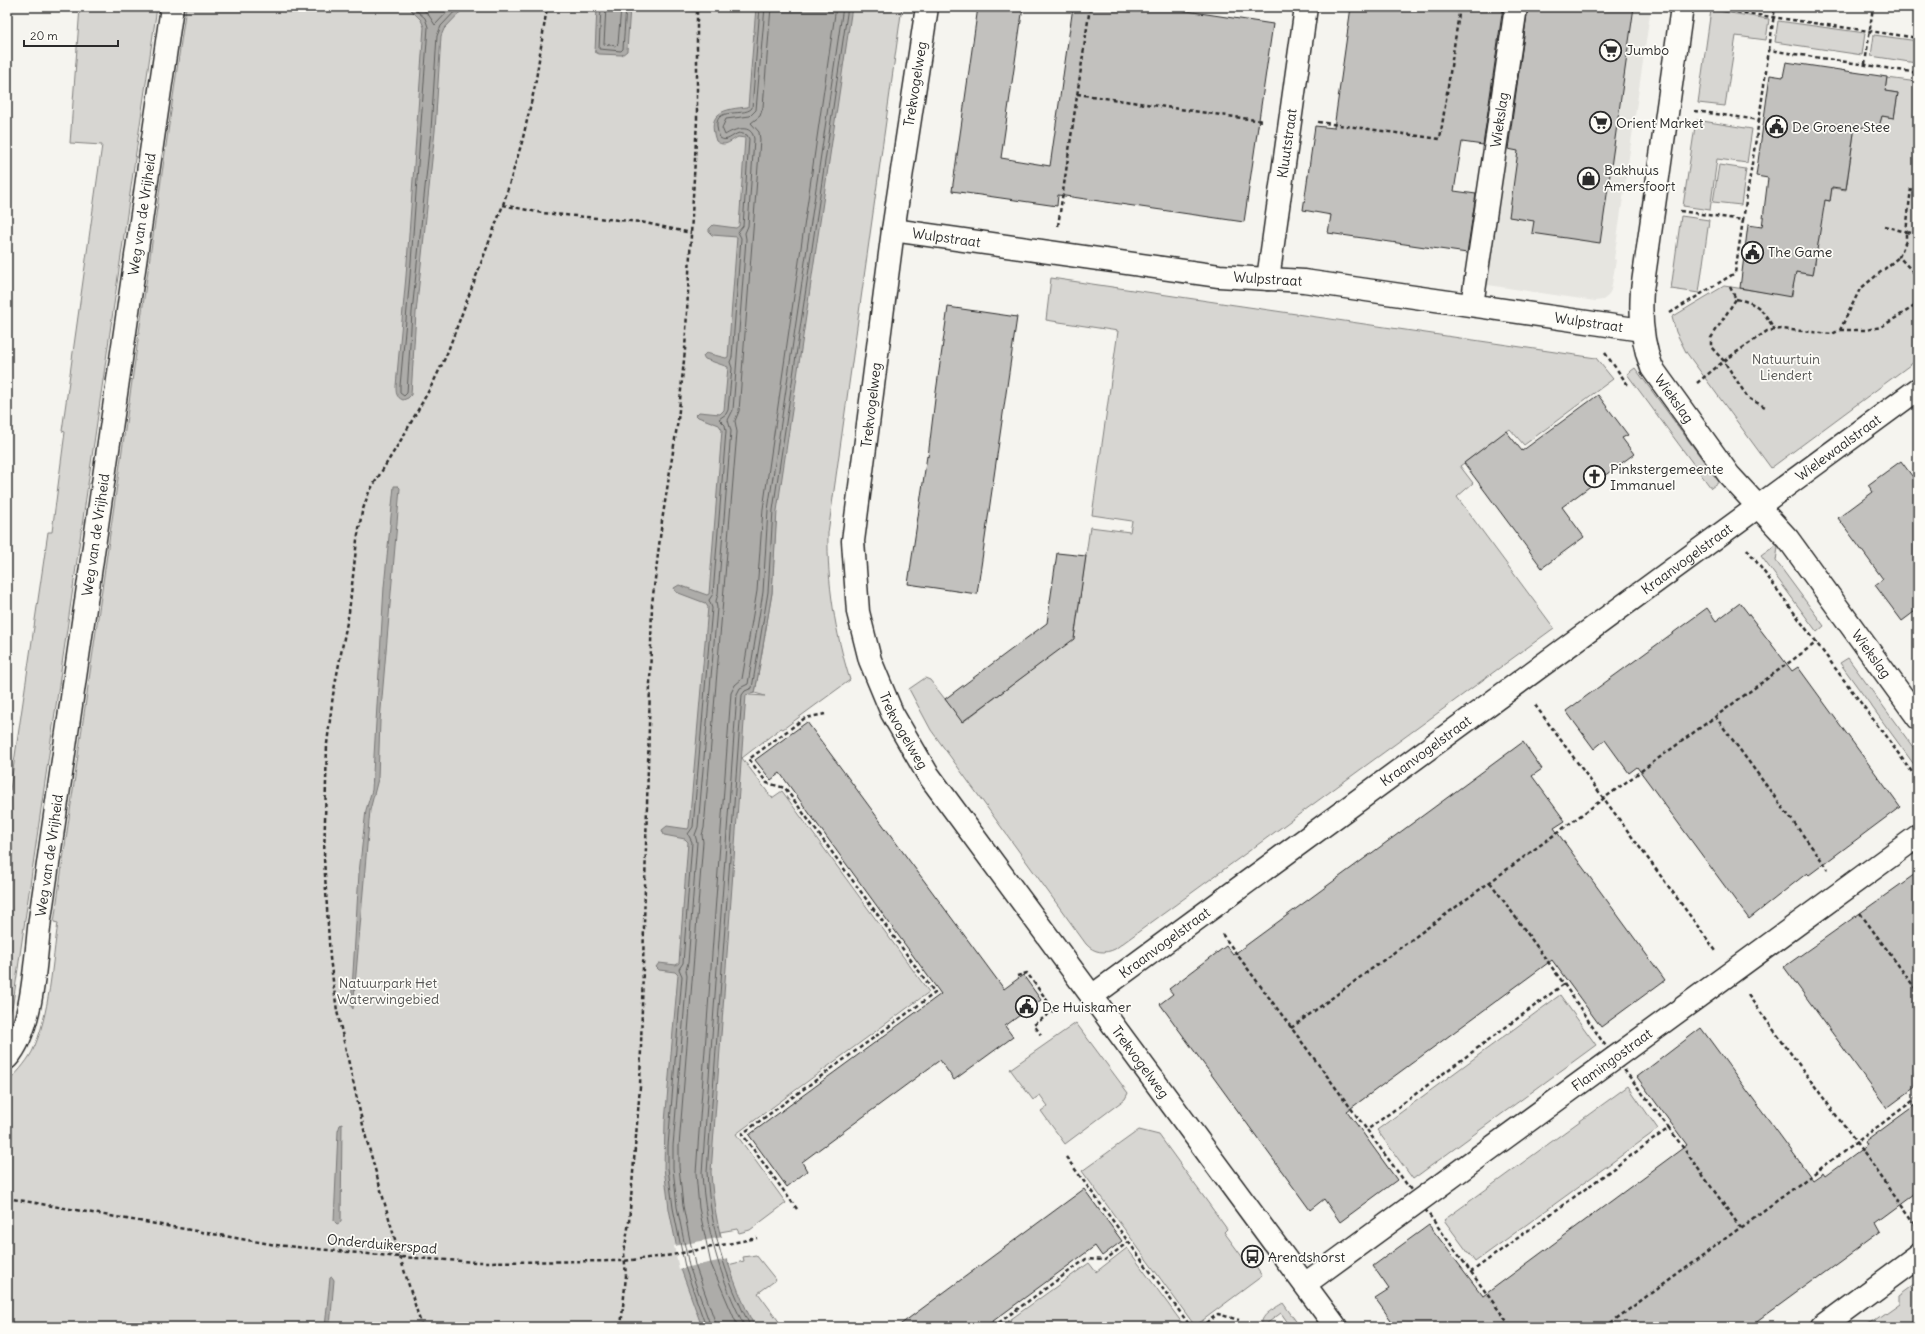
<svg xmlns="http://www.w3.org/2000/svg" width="1925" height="1334" font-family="Delius,sans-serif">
  <rect width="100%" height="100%" fill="#f5f4ef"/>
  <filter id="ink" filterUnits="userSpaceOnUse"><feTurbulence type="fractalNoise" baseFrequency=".025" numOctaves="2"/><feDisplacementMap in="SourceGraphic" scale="8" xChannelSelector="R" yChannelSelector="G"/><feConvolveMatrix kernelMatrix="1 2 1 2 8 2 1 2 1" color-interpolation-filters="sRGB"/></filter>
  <g filter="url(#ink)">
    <!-- built -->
    <path fill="#e6e5e0" d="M 1508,7 L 1651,7 L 1614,259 L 1616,260 L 1611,290 L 1608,296 L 1603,300 L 1595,301 L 1468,282 Z"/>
    <!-- green -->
    <path fill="#d7d6d2" stroke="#81807e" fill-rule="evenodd" d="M 80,7 L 157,7 L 13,1003 L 7,1025 L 7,790 L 10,790 L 48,532 L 52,532 L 65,432 L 62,431 L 102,145 L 70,143 Z
      M 186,7 L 902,7 L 828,533 C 827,583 835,632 850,680 L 783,729 L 781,728 L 742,758 L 772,798 L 782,791 L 929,992 L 736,1134 L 786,1203 L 750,1230 L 739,1233 L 737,1229 L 720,1232 L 728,1265 L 744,1261 L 743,1257 L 756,1255 L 776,1280 L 758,1293 L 783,1327 L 7,1327 L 7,1083 C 16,1074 26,1063 32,1052 C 50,1016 52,962 58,923 L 54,922 ZM 776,522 L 772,593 L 755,693 L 765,696 L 749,695 Z
      M 1711,10 L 1769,19 L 1766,40 L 1736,36 L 1725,106 L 1698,103 Z
      M 1778,21 L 1865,33 L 1862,55 L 1775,42 Z
      M 1874,35 L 1918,41 L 1916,63 L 1871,56 Z
      M 1887,78 L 1918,82 L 1918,359 L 1771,468 L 1686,352 L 1676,332 L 1672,317 L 1724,286 L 1792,296 L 1795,272 L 1813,275 L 1819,236 L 1806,197 L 1830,201 L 1832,188 L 1846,190 L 1855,126 L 1878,130 L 1882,116 L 1894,118 L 1898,93 L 1885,91 Z
      M 1696,120 L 1752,129 L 1747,163 L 1717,159 L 1710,210 L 1683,206 Z
      M 1719,165 L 1746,169 L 1741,205 L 1713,202 Z
      M 1681,216 L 1709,220 L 1699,293 L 1671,289 Z
      M 1051,278 L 1596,358 L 1613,379 L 1524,445 L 1510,429 L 1460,466 L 1473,483 L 1457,497 L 1554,628 L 1115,949 C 1105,954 1094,953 1086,944 L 931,730 L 909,689 L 925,678 L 930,680 L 963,722 L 1074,638 L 1090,527 L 1130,532 L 1132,521 L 1092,515 L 1118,331 L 1046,320 Z
      M 1635,368 L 1719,482 L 1711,488 L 1627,374 Z
      M 1776,545 L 1778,547 L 1776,561 L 1824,626 L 1817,632 L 1761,556 Z
      M 1848,658 L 1918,754 L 1918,770 L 1840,663 Z
      M 1560,995 L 1596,1045 L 1413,1179 L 1377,1130 Z
      M 1076,1023 L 1128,1093 L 1125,1099 L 1065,1144 L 1041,1111 L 1048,1106 L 1040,1095 L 1033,1100 L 1010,1069 Z
      M 1628,1086 L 1658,1129 L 1475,1262 L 1444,1220 Z
      M 1139,1130 L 1159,1135 L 1227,1229 L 1224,1232 L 1246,1262 L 1251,1260 L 1262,1276 L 1195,1326 L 1082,1171 Z
      M 1127,1248 L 1185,1327 L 1000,1327 L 1089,1263 L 1096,1272 Z
      M 1918,1281 L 1918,1327 L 1865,1327 L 1899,1303 L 1899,1295 Z
      M 1283,1303 L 1300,1327 L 1291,1327 L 1281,1313 L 1262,1327 C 1259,1315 1274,1309 1283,1303 Z"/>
    <!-- water -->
    <path fill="#adaca9" stroke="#797877" d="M 408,7 L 465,7 L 444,29 L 441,36 L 435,131 L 416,313 L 411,395 L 408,398 L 403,400 C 396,397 396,393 396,386 L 406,276 L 424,27 L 421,20 Z
      M 597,7 L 630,7 L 627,51 L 622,55 L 599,54 L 595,52 Z
      M 756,7 L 852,7 L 777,511 L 772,593 L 755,693 L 746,695 L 711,1172 C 714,1226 730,1279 755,1327 L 702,1327 L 681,1269 L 669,1209 L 664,1168 L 665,1122 L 678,975 L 675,972 L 659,970 L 656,967 L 659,963 L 676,965 L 679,963 L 688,842 L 685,839 L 664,835 L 662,830 L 667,826 L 688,829 L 689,827 L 708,607 L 705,603 L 676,592 L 674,588 L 679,585 L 707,595 L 709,594 L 722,430 L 719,425 L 698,417 L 696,415 L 699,412 L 720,414 L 724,410 L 728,367 L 705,359 L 703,356 L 706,353 L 726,358 L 728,357 L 737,237 L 712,235 L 709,232 L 709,229 L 713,225 L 736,228 L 739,226 L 745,138 L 738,137 C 730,141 725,148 716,141 C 706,112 724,109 748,107 Z
      M 394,486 L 398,486 L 400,488 L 380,721 L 378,779 L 370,810 L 353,1009 L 351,1006 L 359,873 L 366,810 L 372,790 L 384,587 Z
      M 342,1124 L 341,1222 L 337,1224 L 334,1221 L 338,1131 L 340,1125 Z
      M 332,1277 L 334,1280 L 330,1327 L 325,1327 L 330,1278 Z"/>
    <!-- pier -->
    <path fill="#f5f4ef" d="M 723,1237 L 728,1259 L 679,1269 L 674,1246 Z"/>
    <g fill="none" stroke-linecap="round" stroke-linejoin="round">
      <!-- shore -->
      <path stroke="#5f5f5d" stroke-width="1" d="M 412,7 L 425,18 L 428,27 L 410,276 L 400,386 L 400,393 L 404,396 L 407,393 L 412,312 L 431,130 L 437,36 L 441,26 L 459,7
        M 420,7 L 428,14 L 435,25 L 452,7
        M 601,7 L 599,49 L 621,51 L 623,49 L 626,7
        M 606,7 L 604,44 L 616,46 L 618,44 L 621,7
        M 706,1327 L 685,1267 L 673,1208 L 668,1168 L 668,1146 L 682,976 L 679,969 L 683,963 L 692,842 L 688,834 L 693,827 L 712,608 L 709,600 L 713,594 L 726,431 L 725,425 L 719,419 L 726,414 L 728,410 L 732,368 L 730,362 L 732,357 L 741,238 L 738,232 L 743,226 L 749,139 L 747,135 L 739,133 C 732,135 727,143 720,138 C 706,102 743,119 752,108 L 760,7
        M 711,1327 L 689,1266 L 677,1207 L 673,1168 L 673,1146 L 687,976 L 686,970 L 688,963 L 697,842 L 695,835 L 698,827 L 717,608 L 716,601 L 718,594 L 731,431 L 728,420 L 733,410 L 746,239 L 745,233 L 748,226 L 754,139 C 752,123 734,129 725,135 L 722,128 L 726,119 L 750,116 L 756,110 L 765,7
        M 717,1327 L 695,1265 L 683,1206 L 679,1167 L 679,1146 L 703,842 L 702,835 L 704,828 L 737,432 L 735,421 L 739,411 L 760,140 L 759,132 L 751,123 L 760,116 L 763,107 L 771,7
        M 738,1327 L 711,1264 L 699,1208 L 696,1173 L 731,693 L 735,685 L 742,679 L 757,591 L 763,509 L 836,7
        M 745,1327 C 720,1279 705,1226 702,1173 L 737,694 L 740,688 L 748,684 L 763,592 L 768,510 L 843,7
        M 751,1327 C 725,1279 710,1226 707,1172 L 742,695 L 745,691 L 752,688 L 768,592 L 773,510 L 848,7"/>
    </g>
    <!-- building -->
    <path fill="#c2c1be" stroke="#2b2b2b" d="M 978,7 L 1023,7 L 1001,158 L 1050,166 L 1073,7 L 1160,7 L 1273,24 L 1244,222 L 1058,195 L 1057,206 L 952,191 Z
      M 1351,7 L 1503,7 L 1483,145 L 1462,142 L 1454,191 L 1476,194 L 1467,253 L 1328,233 L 1331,215 L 1303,210 L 1315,126 L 1334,128 Z
      M 1528,7 L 1634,7 L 1600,243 L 1532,233 L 1534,221 L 1509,217 L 1518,151 L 1508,149 Z
      M 1786,62 L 1887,77 L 1885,91 L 1898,93 L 1894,118 L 1882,116 L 1878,130 L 1855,126 L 1846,189 L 1832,187 L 1830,201 L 1825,200 L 1813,275 L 1796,272 L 1791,297 L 1740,288 L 1748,225 L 1762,227 L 1768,178 L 1756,176 L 1770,75 L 1783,77 Z
      M 948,307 L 1017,317 L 977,594 L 908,584 L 927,456 L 928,457 L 935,399 Z
      M 1598,395 L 1628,435 L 1622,438 L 1634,454 L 1562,507 L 1584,537 L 1542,568 L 1464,463 L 1506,431 L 1522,451 Z
      M 1901,461 L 1918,484 L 1918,609 L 1902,621 L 1875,585 L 1883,579 L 1838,518 L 1873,492 L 1868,485 Z
      M 1057,553 L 1086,556 L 1074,639 L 962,722 L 945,699 L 1047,623 Z
      M 1740,603 L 1792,671 L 1798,667 L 1900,807 L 1809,875 L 1807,873 L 1749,919 L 1637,767 L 1629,773 L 1605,740 L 1594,749 L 1566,711 L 1707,608 L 1716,621 Z
      M 807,722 L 1004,989 L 1023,975 L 1041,1000 L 1005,1026 L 1013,1037 L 954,1080 L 940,1060 L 802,1162 L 807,1171 L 787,1187 L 749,1135 L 941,994 L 780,773 L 771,780 L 755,760 Z
      M 1523,742 L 1542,769 L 1532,776 L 1565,821 L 1554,828 L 1665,980 L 1601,1027 L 1552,960 L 1347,1111 L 1397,1180 L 1340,1222 L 1324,1199 L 1310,1210 L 1160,1004 L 1173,994 L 1169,989 L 1226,946 L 1233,955 Z
      M 1918,872 L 1918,1085 L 1887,1108 L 1784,967 Z
      M 1701,1028 L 1813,1180 L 1823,1173 L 1825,1176 L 1867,1145 L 1865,1142 L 1918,1103 L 1918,1191 L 1876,1222 L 1881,1231 L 1750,1327 L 1396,1327 L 1375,1298 L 1389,1289 L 1373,1266 L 1429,1225 L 1483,1296 L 1687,1145 L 1637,1077 Z
      M 1084,1189 L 1122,1241 L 1102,1256 L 1095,1246 L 985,1327 L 897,1327 Z"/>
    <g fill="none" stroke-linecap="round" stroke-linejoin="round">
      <defs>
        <g id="minor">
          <path id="s1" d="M 927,7 L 893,230 L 853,541 L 858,612 L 870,660 L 892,713 L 927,773 L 1336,1327"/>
          <path id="s2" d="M 1682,7 L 1642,290 C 1640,318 1642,343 1652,368 L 1729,475 L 1788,539 L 1918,718"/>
          <path id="s3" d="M 893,230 L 1219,276 L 1304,281 L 1642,330"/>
          <path id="s4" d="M 1268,279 L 1306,7"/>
          <path id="s5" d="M 1472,305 L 1516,7"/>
          <path id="s6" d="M 1092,996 L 1918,389"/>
          <path id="s7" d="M 7,1058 C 34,1028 35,959 40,919 L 172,7"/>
          <path id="s8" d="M 1305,1284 L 1918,836"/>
          <path d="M 1822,1327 L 1918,1256"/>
        </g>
      </defs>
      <!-- minor casing -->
      <use href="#minor" stroke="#2b2b2b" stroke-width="25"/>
      <!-- path -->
      <path stroke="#2b2b2b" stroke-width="2.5" stroke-dasharray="4 3" stroke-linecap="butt" d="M 1709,8 L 1918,38
        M 1769,50 L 1775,7
        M 1865,64 L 1873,7
        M 1917,73 L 1918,67
        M 1077,94 L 1262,121
        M 1695,111 L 1759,120 L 1769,50 L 1918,73
        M 1318,122 L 1440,139 L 1460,7
        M 503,205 L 542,213 L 641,222 L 691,233
        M 1680,211 L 1743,220 L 1759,120
        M 1058,226 L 1090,7
        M 1884,226 L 1906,232 L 1911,188
        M 1918,234 L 1906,232 L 1906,241 L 1899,257 L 1918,277
        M 1730,287 L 1736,299 L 1711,338 L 1711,347 L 1724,361 L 1748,398 L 1767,408
        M 1736,299 C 1761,304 1762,310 1775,330
        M 1670,313 L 1735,273 L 1743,220
        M 1840,330 L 1866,330 L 1881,327 L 1918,304
        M 1605,353 L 1628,385
        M 1697,383 L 1724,361 L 1767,331 L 1781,329 L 1832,334 L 1840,330 L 1860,289 L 1899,257
        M 1747,549 L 1918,780
        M 1535,705 L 1716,951
        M 1715,716 L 1828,869
        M 1490,882 L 1564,984
        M 1860,913 L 1918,992
        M 1222,934 L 1367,1130
        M 1017,976 L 1027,973 L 1054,1010 L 1034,1025 L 1041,1035
        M 1564,984 L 1602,1041 L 1669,1128 L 1471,1272 L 1367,1130 Z
        M 1748,995 L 1918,1227
        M 1291,1028 L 1817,642
        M 1669,1128 L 1740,1227
        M 1066,1157 L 1191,1327
        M 7,1198 L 276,1245 L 400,1257 L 476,1262 L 624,1261 L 672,1255 L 757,1238
        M 797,1209 L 742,1134 L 935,993 L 785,788 L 767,783 L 749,759 L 805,718 L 825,714
        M 1471,1272 L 1511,1327
        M 422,1327 L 400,1257 L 365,1134 L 337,1011 L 330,958 L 324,858 L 327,744 L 333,695 L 349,612 L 357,540 L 362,512 L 369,492 L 404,435 L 433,383 L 446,356 L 503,205 L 522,142 L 535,86 L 547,7
        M 621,1327 L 626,1276 L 624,1253 L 629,1222 L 640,1087 L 652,604 L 662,521 L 678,420 L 685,350 L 697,120 L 697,7
        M 993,1327 L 1086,1259 L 1105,1260 L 1128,1242
        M 1200,1327 L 1218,1314 L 1239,1320
        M 1605,1327 L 1918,1097"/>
      <!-- minor -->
      <use href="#minor" stroke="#fdfcf7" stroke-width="22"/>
    </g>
  </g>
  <!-- icons -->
  <defs>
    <symbol id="supermarket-ring" viewBox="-11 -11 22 22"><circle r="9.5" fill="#fdfcf7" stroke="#2b2b2b" stroke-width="1.5"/><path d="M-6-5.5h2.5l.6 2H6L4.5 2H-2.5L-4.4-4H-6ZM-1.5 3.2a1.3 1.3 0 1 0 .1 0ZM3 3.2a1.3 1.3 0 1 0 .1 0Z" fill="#2b2b2b"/></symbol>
    <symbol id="civic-ring" viewBox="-11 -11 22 22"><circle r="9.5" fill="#fdfcf7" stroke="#2b2b2b" stroke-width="1.5"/><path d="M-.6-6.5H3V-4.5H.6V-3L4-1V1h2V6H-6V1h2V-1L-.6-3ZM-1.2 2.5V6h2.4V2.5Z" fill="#2b2b2b"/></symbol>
    <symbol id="shop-ring" viewBox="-11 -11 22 22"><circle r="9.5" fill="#fdfcf7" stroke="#2b2b2b" stroke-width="1.5"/><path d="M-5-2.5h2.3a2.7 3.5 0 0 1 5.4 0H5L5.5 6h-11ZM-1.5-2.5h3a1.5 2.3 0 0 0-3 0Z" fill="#2b2b2b"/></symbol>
    <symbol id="church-ring" viewBox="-11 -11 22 22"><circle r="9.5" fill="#fdfcf7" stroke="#2b2b2b" stroke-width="1.5"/><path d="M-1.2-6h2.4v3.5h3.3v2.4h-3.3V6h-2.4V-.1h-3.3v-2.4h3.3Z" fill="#2b2b2b"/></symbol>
    <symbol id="bus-ring" viewBox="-11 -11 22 22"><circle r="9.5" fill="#fdfcf7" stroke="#2b2b2b" stroke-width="1.5"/><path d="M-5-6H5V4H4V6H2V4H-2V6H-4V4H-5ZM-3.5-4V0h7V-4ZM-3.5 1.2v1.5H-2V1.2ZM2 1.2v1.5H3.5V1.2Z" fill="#2b2b2b"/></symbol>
  </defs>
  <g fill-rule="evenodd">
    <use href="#supermarket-ring" x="1598" y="38" width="25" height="25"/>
    <use href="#supermarket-ring" x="1588" y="110" width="25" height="25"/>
    <use href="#civic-ring" x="1764" y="114" width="25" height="25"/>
    <use href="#shop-ring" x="1576" y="166" width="25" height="25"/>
    <use href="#civic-ring" x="1740" y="240" width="25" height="25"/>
    <use href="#church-ring" x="1582" y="464" width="25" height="25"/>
    <use href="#civic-ring" x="1014" y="994" width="25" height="25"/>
    <use href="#bus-ring" x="1240" y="1244" width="25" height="25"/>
  </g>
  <g text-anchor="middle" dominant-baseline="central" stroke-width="3.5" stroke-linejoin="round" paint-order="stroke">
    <!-- poi labels -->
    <g font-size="14" fill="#2b2b2b" stroke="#fdfcf7" text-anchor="start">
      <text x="1626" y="50">Jumbo</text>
      <text x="1616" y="123">Orient Market</text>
      <text x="1792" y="127">De Groene Stee</text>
      <text x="1604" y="170">Bakhuus<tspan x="1604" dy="16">Amersfoort</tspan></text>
      <text x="1768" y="252">The Game</text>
      <text x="1610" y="469">Pinkstergemeente<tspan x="1610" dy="16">Immanuel</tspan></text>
      <text x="1042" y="1007">De Huiskamer</text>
      <text x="1268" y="1257">Arendshorst</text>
    </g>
    <!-- street labels -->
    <g font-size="14" fill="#2b2b2b" stroke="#fdfcf7">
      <text transform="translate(915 84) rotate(-81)">Trekvogelweg</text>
      <text stroke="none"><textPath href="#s5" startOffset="187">Wiekslag</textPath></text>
      <text stroke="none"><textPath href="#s4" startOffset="137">Kluutstraat</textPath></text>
      <text stroke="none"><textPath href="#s7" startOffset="857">Weg van de Vrijheid</textPath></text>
      <text stroke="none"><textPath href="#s3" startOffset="54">Wulpstraat</textPath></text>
      <text stroke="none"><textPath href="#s3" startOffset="378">Wulpstraat</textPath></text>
      <text stroke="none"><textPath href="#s3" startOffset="702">Wulpstraat</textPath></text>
      <text stroke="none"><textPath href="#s2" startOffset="403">Wiekslag</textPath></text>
      <text transform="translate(871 405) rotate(-83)">Trekvogelweg</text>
      <text stroke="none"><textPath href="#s6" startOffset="926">Wielewaalstraat</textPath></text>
      <text stroke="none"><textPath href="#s7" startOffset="533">Weg van de Vrijheid</textPath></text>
      <text stroke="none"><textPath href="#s6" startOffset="738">Kraanvogelstraat</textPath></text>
      <text stroke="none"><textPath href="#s2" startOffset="726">Wiekslag</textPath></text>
      <text stroke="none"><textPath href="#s1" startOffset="738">Trekvogelweg</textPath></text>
      <text stroke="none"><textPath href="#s6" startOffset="414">Kraanvogelstraat</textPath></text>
      <text stroke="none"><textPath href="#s7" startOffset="209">Weg van de Vrijheid</textPath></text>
      <text stroke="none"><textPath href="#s6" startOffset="90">Kraanvogelstraat</textPath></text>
      <text stroke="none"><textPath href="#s8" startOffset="380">Flamingostraat</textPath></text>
      <text stroke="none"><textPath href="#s1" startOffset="1146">Trekvogelweg</textPath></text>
      <text transform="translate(382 1244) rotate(5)">Onderduikerspad</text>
    </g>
    <!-- park labels -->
    <g font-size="14" fill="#565655" stroke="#fdfcf7">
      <text x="1786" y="359">Natuurtuin<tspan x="1786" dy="16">Liendert</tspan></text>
      <text x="388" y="983">Natuurpark Het<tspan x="388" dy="16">Waterwingebied</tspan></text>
    </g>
  </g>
  <!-- margin -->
  <rect width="1925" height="1334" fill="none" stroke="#fdfcf7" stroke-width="24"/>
  <rect x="12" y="12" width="1901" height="1310" fill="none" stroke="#2b2b2b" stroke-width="1.5" filter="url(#ink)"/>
  <!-- scale -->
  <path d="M24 40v6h94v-6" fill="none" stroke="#2b2b2b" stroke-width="2"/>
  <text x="30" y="40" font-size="12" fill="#2b2b2b" stroke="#fdfcf7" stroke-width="3" paint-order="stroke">20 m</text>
</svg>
